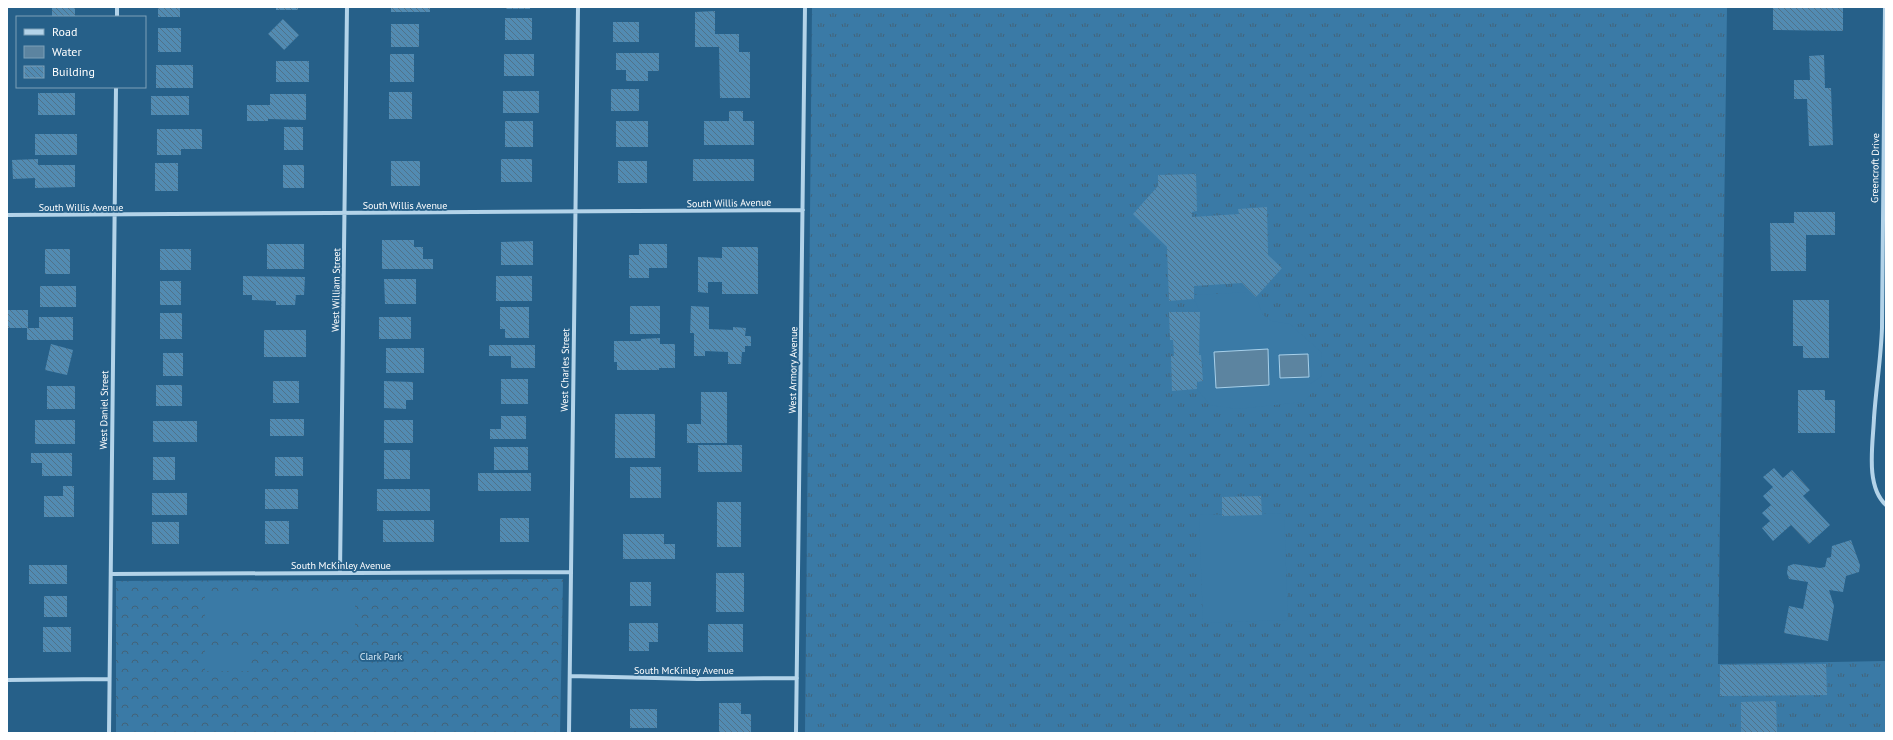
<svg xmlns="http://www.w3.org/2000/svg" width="1893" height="740" font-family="'PT Sans',sans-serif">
  <defs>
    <pattern id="grass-tufts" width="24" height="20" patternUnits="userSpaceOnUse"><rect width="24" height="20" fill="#3a7aa6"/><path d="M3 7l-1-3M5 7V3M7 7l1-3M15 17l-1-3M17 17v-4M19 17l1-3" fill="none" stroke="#436379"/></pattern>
    <pattern id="forest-crowns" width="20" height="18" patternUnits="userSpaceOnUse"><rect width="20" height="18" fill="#3a7aa6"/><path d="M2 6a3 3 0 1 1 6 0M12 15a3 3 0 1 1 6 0" fill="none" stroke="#436379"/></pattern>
    <pattern id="building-back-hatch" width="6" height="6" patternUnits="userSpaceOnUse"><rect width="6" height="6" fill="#528bb2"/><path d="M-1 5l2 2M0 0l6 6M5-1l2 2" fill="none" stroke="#507289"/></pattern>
  </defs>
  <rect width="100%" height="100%" fill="#266089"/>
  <!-- grass -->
  <path fill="url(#grass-tufts)" d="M 812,7 L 1727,7 L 1718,664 L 1886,661 L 1886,733 L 805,733 Z"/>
  <!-- forest -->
  <path fill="url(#forest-crowns)" d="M 563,579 L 560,733 L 116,733 L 116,581 Z"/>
  <!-- pitch -->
  <path fill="#3a7aa6" d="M 1251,292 L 1256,297 L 1263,315 L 1272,321 L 1290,324 L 1321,352 L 1322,376 L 1310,384 L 1310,396 L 1303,402 L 1237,409 L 1210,405 L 1197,389 L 1197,382 L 1203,381 L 1202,355 L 1199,355 L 1200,312 L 1194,299 L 1194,295 Z
    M 1284,513 L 1288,620 L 1203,623 L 1199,515 Z
    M 205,594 L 355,594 L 355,628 L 205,628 Z
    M 205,647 L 249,647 L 249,671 L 205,671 Z"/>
  <!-- water -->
  <path fill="#5c84a0" stroke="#a7d0ea" d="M 1268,349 L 1269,385 L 1216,388 L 1214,352 Z
    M 1308,354 L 1309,377 L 1280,378 L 1279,355 Z"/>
  <!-- building -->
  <path fill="url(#building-back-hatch)" d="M 52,7 L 75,7 L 75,17 L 52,17 Z
    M 158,7 L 180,7 L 180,17 L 158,17 Z
    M 276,7 L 298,7 L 298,10 L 276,10 Z
    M 391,7 L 430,7 L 430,12 L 391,12 Z
    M 506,7 L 530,7 L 530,9 L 506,9 Z
    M 1773,7 L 1843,7 L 1843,31 L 1773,30 Z
    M 715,11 L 715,34 L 739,34 L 739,52 L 750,52 L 750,98 L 720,98 L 719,47 L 695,47 L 695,12 Z
    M 505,18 L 532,18 L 532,40 L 505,40 Z
    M 283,19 L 299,35 L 284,50 L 268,34 Z
    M 613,22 L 639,22 L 639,42 L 613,42 Z
    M 391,24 L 419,24 L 419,47 L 391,47 Z
    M 158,28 L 181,28 L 181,52 L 158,52 Z
    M 616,53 L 659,53 L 659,71 L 648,71 L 648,81 L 626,81 L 626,70 L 616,70 Z
    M 390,54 L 414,54 L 414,82 L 390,82 Z
    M 504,54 L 534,54 L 534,76 L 504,76 Z
    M 1824,55 L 1825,88 L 1831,88 L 1833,145 L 1809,146 L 1807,99 L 1794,99 L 1794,80 L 1810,80 L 1809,56 Z
    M 276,61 L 309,61 L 309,82 L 276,82 Z
    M 156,65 L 193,65 L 193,88 L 156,88 Z
    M 611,89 L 639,89 L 639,111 L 611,111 Z
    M 503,91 L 539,91 L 539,113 L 503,113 Z
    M 389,92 L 412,92 L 412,119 L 389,119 Z
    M 38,93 L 75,93 L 75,115 L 38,115 Z
    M 270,94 L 306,94 L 306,120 L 268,119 L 268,121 L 247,121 L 247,105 L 270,105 Z
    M 151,96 L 189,96 L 189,115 L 151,115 Z
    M 729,111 L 743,111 L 743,121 L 754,121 L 754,145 L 704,145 L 704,121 L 729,121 Z
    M 505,121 L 533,121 L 533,147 L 505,147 Z
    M 616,121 L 648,121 L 648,147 L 616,147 Z
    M 284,127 L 303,127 L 303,150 L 284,150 Z
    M 157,129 L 202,129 L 202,149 L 181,149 L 181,155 L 157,155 Z
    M 35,134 L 77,134 L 77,155 L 35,155 Z
    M 38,159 L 38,165 L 75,165 L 75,187 L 35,188 L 35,178 L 13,179 L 12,160 Z
    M 501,159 L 532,159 L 532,182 L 501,182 Z
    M 693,159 L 754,159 L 754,181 L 693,181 Z
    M 391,161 L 420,161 L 420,186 L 391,186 Z
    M 618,161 L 647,161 L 647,183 L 618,183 Z
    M 155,163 L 178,163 L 178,191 L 155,191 Z
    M 283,165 L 304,165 L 304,188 L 283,188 Z
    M 1196,174 L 1197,211 L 1192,212 L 1192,217 L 1239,214 L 1238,209 L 1267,207 L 1268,255 L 1282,268 L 1256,297 L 1242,283 L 1194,286 L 1194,299 L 1169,301 L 1167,247 L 1133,214 L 1158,186 L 1158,175 Z
    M 1794,212 L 1835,212 L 1835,235 L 1806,235 L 1806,271 L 1771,271 L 1770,223 L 1794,223 Z
    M 382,240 L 414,240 L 414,247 L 423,247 L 423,259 L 433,259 L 433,269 L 382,269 Z
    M 533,241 L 533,265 L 501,265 L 501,242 Z
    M 267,244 L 304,244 L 304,269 L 267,269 Z
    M 639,244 L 667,244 L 667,268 L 649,268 L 649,278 L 629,278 L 629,255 L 639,255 Z
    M 722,247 L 758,247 L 758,294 L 722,294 L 722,282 L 708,282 L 708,293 L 698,292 L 698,257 L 722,258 Z
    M 45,249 L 70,249 L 70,274 L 45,274 Z
    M 160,249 L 191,249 L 191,270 L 160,270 Z
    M 243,276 L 305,277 L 304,295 L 296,295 L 295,305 L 276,305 L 276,301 L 252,300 L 252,295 L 243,295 Z
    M 496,276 L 532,276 L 532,301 L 496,301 Z
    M 384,279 L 416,279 L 416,304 L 385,304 Z
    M 160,281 L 181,281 L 181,305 L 160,305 Z
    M 40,286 L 76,286 L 76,307 L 40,307 Z
    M 1793,300 L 1829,300 L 1829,358 L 1803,358 L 1803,346 L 1793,346 Z
    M 630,306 L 660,306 L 660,334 L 630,334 Z
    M 691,306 L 709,307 L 709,329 L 733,330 L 733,327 L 746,328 L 745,336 L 751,336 L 751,346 L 745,346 L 745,352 L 742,352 L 741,364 L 728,364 L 728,352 L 705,351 L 705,356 L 694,356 L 694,333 L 690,333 Z
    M 500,307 L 529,307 L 529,338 L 505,338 L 505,329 L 500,329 Z
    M 7,310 L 28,310 L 28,328 L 39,328 L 39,317 L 73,317 L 73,340 L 27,340 L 27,328 L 7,328 Z
    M 1169,312 L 1200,312 L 1199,355 L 1201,355 L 1203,381 L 1197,382 L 1197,389 L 1172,391 L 1171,356 L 1174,356 L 1173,340 L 1170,340 Z
    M 160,313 L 182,313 L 182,339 L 160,339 Z
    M 379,317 L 411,317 L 411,339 L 379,339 Z
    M 264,330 L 306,330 L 306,357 L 264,357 Z
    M 660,338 L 660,344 L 675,344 L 675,368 L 659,368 L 659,370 L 617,370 L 617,362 L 614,362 L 614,341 L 641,341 L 641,339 Z
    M 51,344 L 73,350 L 67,375 L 45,370 Z
    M 489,345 L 535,345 L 535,368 L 511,368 L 511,356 L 489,356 Z
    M 386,348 L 424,348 L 424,373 L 386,373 Z
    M 163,353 L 183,353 L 183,376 L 163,376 Z
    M 501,379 L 528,379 L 528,404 L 501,404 Z
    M 273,381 L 299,381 L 299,403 L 273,403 Z
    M 384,381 L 413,382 L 413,400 L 406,400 L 406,409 L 384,408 Z
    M 156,385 L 182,385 L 182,406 L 156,406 Z
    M 47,386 L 75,386 L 75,409 L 47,409 Z
    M 1798,390 L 1825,390 L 1825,400 L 1835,400 L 1835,433 L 1798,433 Z
    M 701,392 L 727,392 L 727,443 L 687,443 L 687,424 L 701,424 Z
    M 615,414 L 655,414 L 655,458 L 615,458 Z
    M 501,416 L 526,416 L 526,439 L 490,439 L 490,429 L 501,429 Z
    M 270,419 L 304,419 L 304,436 L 270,436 Z
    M 35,420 L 75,420 L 75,444 L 35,444 Z
    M 384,420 L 413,420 L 413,443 L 384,443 Z
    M 153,421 L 197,421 L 197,442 L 153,442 Z
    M 698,445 L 742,445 L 742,472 L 698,472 Z
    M 494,447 L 528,447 L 528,470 L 494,470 Z
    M 384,450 L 410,450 L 410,479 L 384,479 Z
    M 31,453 L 72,453 L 72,476 L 42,476 L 42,463 L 31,463 Z
    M 153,457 L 175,457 L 175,480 L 153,480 Z
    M 275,457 L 303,457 L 303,476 L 275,476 Z
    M 630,467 L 661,467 L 661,498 L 630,498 Z
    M 1774,468 L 1783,478 L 1792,470 L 1810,490 L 1803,496 L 1830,525 L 1809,544 L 1791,525 L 1773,541 L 1762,528 L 1770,521 L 1762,513 L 1771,505 L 1763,496 L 1773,487 L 1763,477 Z
    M 478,473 L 531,473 L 531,491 L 478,491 Z
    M 63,486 L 74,486 L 74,517 L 44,517 L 44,496 L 63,496 Z
    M 265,489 L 298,489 L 298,509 L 265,509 Z
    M 377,489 L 430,489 L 430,511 L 377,511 Z
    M 152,493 L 187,493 L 187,515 L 152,515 Z
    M 1261,496 L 1262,515 L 1222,516 L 1222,497 Z
    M 717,502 L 741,502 L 741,547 L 717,547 Z
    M 500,518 L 529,518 L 529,542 L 500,542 Z
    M 383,520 L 434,520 L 434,542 L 383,542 Z
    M 265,521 L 289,521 L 289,544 L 265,544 Z
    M 152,522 L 179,522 L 179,544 L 152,544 Z
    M 623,534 L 664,534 L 664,544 L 675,544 L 675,559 L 623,559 Z
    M 1851,540 L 1860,565 L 1859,572 L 1846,576 L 1843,592 L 1829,590 L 1834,606 L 1828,641 L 1784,633 L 1789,606 L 1803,609 L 1808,582 L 1789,579 L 1787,573 L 1788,566 L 1794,564 L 1820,568 L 1825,567 L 1827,558 L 1831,557 L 1832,546 Z
    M 29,565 L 67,565 L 67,584 L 29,584 Z
    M 716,573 L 744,573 L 744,612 L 716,612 Z
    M 630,582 L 651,582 L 651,606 L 630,606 Z
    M 44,596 L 67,596 L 67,617 L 44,617 Z
    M 629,623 L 658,623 L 658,642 L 649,642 L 649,651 L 629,651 Z
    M 708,624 L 743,624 L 743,652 L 708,652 Z
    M 43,627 L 71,627 L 71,652 L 43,652 Z
    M 1826,664 L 1827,695 L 1720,696 L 1720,665 Z
    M 1776,701 L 1777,732 L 1741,732 L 1741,702 Z
    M 719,703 L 741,703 L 741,714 L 751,714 L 751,733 L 719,733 Z
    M 630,709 L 657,709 L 657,728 L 630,728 Z"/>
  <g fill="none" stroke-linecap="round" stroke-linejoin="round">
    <!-- minor -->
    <path stroke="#b3d3e9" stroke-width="4" d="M 1885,7 C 1883,114 1884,221 1882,328 C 1881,358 1876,388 1874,418 C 1873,444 1865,486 1886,505
      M 117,17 L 117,7
      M 7,215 L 803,210
      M 340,573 L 347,7
      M 111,574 L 571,572
      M 570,676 L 698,679 L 797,678
      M 7,680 L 109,679
      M 109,733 L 116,87
      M 569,733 L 578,7
      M 796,733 L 805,7"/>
  </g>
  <g text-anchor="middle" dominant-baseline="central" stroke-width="3.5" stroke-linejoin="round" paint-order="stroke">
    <!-- street labels -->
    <g font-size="10" fill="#fff" stroke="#266089">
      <text transform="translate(1875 168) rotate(-89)">Greencroft Drive</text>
      <text transform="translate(729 203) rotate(-1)">South Willis Avenue</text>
      <text x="405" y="205">South Willis Avenue</text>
      <text x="81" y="207">South Willis Avenue</text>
      <text transform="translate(336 290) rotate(-89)">West William Street</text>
      <text transform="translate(565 370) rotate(-89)">West Charles Street</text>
      <text transform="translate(793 370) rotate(-89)">West Armory Avenue</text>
      <text transform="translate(104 410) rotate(-89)">West Daniel Street</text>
      <text x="341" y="565">South McKinley Avenue</text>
      <text x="684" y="670">South McKinley Avenue</text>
    </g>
    <!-- park labels -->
    <g font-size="10" fill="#d7eaf7" stroke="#266089">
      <text x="381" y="656">Clark Park</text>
    </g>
  </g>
  <!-- border -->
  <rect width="1893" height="740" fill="none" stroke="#ffffff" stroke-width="16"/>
  <!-- legend -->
  <rect x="16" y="16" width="130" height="72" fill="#266089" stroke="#7da0b8"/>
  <rect x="24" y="29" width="20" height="6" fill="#b3d3e9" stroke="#7da0b8"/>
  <text x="52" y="36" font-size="12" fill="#ffffff">Road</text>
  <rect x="24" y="46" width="20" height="12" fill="#5c84a0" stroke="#7da0b8"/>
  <text x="52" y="56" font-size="12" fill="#ffffff">Water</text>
  <rect x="24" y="66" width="20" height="12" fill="url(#building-back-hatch)" stroke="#7da0b8"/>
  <text x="52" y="76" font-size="12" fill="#ffffff">Building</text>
</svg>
